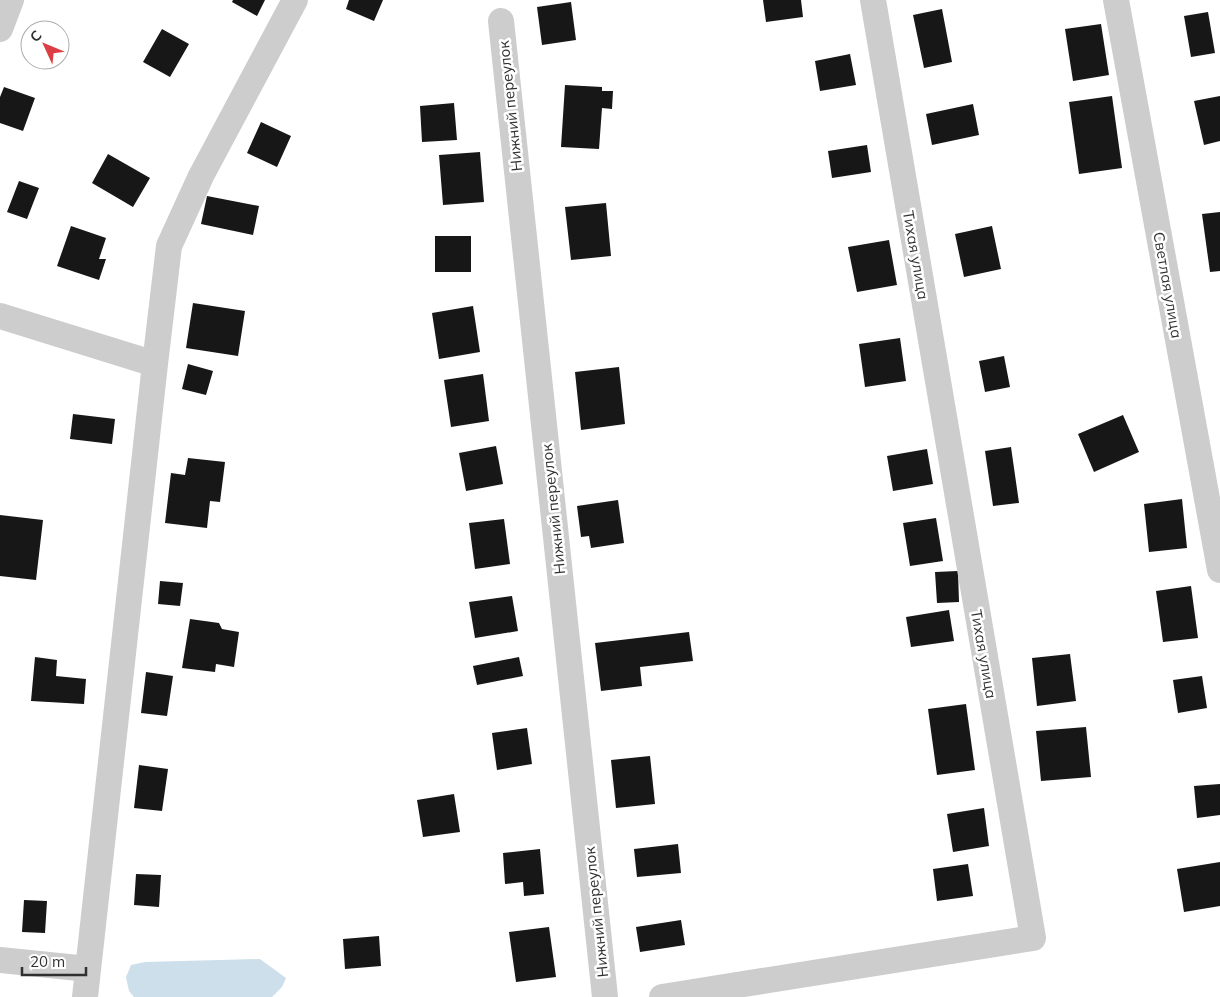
<svg xmlns="http://www.w3.org/2000/svg" width="1220" height="997" font-family="Mulish,sans-serif">
  <rect width="100%" height="100%" fill="#fff"/>
  <!-- water -->
  <path fill="#cddfeb" d="M 260,959 L 286,978 L 282,987 L 272,997 L 134,997 L 129,991 L 126,977 L 131,965 L 145,962 Z"/>
  <!-- building -->
  <path fill="#171717" d="M 233,0 L 265,0 L 257,16 L 232,2 Z
    M 349,0 L 383,0 L 374,21 L 346,9 Z
    M 763,0 L 801,0 L 803,17 L 766,22 Z
    M 571,2 L 576,40 L 542,45 L 537,7 Z
    M 942,9 L 952,62 L 924,68 L 913,15 Z
    M 1208,12 L 1215,53 L 1191,57 L 1184,16 Z
    M 1101,24 L 1109,75 L 1073,81 L 1065,29 Z
    M 162,29 L 189,44 L 170,77 L 143,62 Z
    M 850,54 L 856,85 L 820,91 L 815,61 Z
    M 565,85 L 602,87 L 602,91 L 613,91 L 612,109 L 602,108 L 599,149 L 561,147 Z
    M 4,87 L 35,98 L 23,131 L 0,123 L 0,97 Z
    M 1112,96 L 1122,168 L 1079,174 L 1069,102 Z
    M 1220,96 L 1220,141 L 1204,145 L 1194,101 Z
    M 454,103 L 457,140 L 422,142 L 420,106 Z
    M 973,104 L 979,135 L 932,145 L 926,114 Z
    M 261,122 L 291,136 L 277,167 L 247,153 Z
    M 867,145 L 871,172 L 832,178 L 828,151 Z
    M 480,152 L 484,202 L 443,205 L 439,155 Z
    M 108,154 L 150,178 L 133,207 L 92,183 Z
    M 19,181 L 39,188 L 27,219 L 7,212 Z
    M 207,196 L 259,206 L 253,235 L 201,224 Z
    M 606,203 L 611,256 L 571,260 L 565,207 Z
    M 1220,212 L 1220,271 L 1210,272 L 1202,214 Z
    M 71,226 L 106,238 L 99,259 L 106,259 L 99,280 L 57,266 Z
    M 992,226 L 1001,269 L 964,277 L 955,234 Z
    M 435,236 L 471,236 L 471,272 L 435,272 Z
    M 889,240 L 897,285 L 857,292 L 848,247 Z
    M 193,303 L 245,311 L 238,356 L 186,348 Z
    M 473,306 L 480,352 L 439,359 L 432,313 Z
    M 900,338 L 906,381 L 865,387 L 859,344 Z
    M 1004,356 L 1010,387 L 985,392 L 979,361 Z
    M 188,364 L 213,371 L 206,395 L 182,389 Z
    M 619,367 L 625,424 L 581,430 L 575,372 Z
    M 483,374 L 489,421 L 451,427 L 444,380 Z
    M 73,414 L 115,419 L 112,444 L 70,439 Z
    M 1123,415 L 1139,452 L 1094,472 L 1078,434 Z
    M 496,446 L 503,484 L 466,491 L 459,453 Z
    M 1011,447 L 1019,503 L 993,506 L 985,451 Z
    M 927,449 L 933,484 L 893,491 L 887,456 Z
    M 188,458 L 225,462 L 220,502 L 210,501 L 207,528 L 165,523 L 171,473 L 185,475 Z
    M 1182,499 L 1187,548 L 1149,552 L 1144,504 Z
    M 618,500 L 624,543 L 591,548 L 589,536 L 581,537 L 577,506 Z
    M 0,515 L 43,520 L 36,580 L 0,576 Z
    M 936,518 L 943,561 L 910,566 L 903,523 Z
    M 504,519 L 510,564 L 475,569 L 469,523 Z
    M 958,571 L 959,602 L 937,603 L 935,572 Z
    M 160,581 L 183,583 L 180,606 L 158,604 Z
    M 1191,586 L 1198,638 L 1163,642 L 1156,591 Z
    M 512,596 L 518,631 L 475,638 L 469,602 Z
    M 949,610 L 954,641 L 911,647 L 906,617 Z
    M 190,619 L 219,623 L 222,629 L 239,632 L 234,667 L 216,664 L 215,672 L 182,668 Z
    M 689,632 L 693,661 L 640,667 L 642,686 L 601,691 L 595,643 Z
    M 1070,654 L 1076,701 L 1037,706 L 1032,658 Z
    M 35,657 L 57,660 L 56,676 L 86,679 L 84,704 L 31,701 Z
    M 519,657 L 523,676 L 477,685 L 473,666 Z
    M 146,672 L 173,676 L 167,716 L 141,713 Z
    M 1202,676 L 1207,708 L 1178,713 L 1173,680 Z
    M 966,704 L 975,770 L 937,775 L 928,709 Z
    M 1086,727 L 1091,777 L 1041,781 L 1036,731 Z
    M 527,728 L 532,764 L 497,770 L 492,733 Z
    M 650,756 L 655,804 L 616,808 L 611,760 Z
    M 139,765 L 168,769 L 162,811 L 134,808 Z
    M 1220,784 L 1220,815 L 1197,818 L 1194,786 Z
    M 454,794 L 460,832 L 423,837 L 417,800 Z
    M 984,808 L 989,846 L 953,852 L 947,814 Z
    M 678,844 L 681,873 L 637,877 L 634,849 Z
    M 540,849 L 544,894 L 524,896 L 523,882 L 505,884 L 503,853 Z
    M 1220,862 L 1220,906 L 1184,912 L 1177,869 Z
    M 968,864 L 973,896 L 937,901 L 933,869 Z
    M 136,874 L 161,875 L 159,907 L 134,905 Z
    M 24,900 L 47,901 L 45,933 L 22,932 Z
    M 681,920 L 685,945 L 640,952 L 636,927 Z
    M 549,927 L 556,977 L 516,982 L 509,932 Z
    M 379,936 L 381,966 L 345,969 L 343,939 Z"/>
  <g fill="none" stroke-linecap="round" stroke-linejoin="round">
    <!-- minor -->
    <path stroke="#cdcdcd" stroke-width="26" d="M 1116,0 L 1220,570
      M 501,21 L 605,997
      M 0,29 L 11,0
      M 0,316 L 155,364
      M 0,960 L 88,969
      M 85,997 L 155,364 L 169,246 L 201,176 L 295,0
      M 662,997 L 1033,938 L 873,0"/>
  </g>
  <g text-anchor="middle" dominant-baseline="central" stroke-width="5" stroke-linejoin="round" paint-order="stroke">
    <!-- street labels -->
    <g font-size="15" fill="#303030" stroke="#fff">
      <text transform="translate(510 106) rotate(-96)">Нижний переулок</text>
      <text transform="translate(916 255) rotate(80)">Тихая улица</text>
      <text transform="translate(1168 285) rotate(80)">Светлая улица</text>
      <text transform="translate(553 509) rotate(-96)">Нижний переулок</text>
      <text transform="translate(984 654) rotate(80)">Тихая улица</text>
      <text transform="translate(596 912) rotate(-96)">Нижний переулок</text>
    </g>
  </g>
  <!-- north arrow -->
  <g transform="translate(45 45) rotate(314)"><circle r="24" fill="#ffffff" stroke="#acacac"/>
  <path d="M0-4L9 19L0 12L-9 19Z" fill="#dc3e46"/>
  <text y="-8" font-size="14" font-weight="bold" text-anchor="middle" fill="#303030">С</text>
  </g>
  <!-- scale -->
  <path d="M22 967v8h64v-8" fill="none" stroke="#303030" stroke-width="2.5"/>
  <text x="30" y="967" font-size="15" fill="#303030" stroke="#ffffff" stroke-width="4" paint-order="stroke">20 m</text>
</svg>
